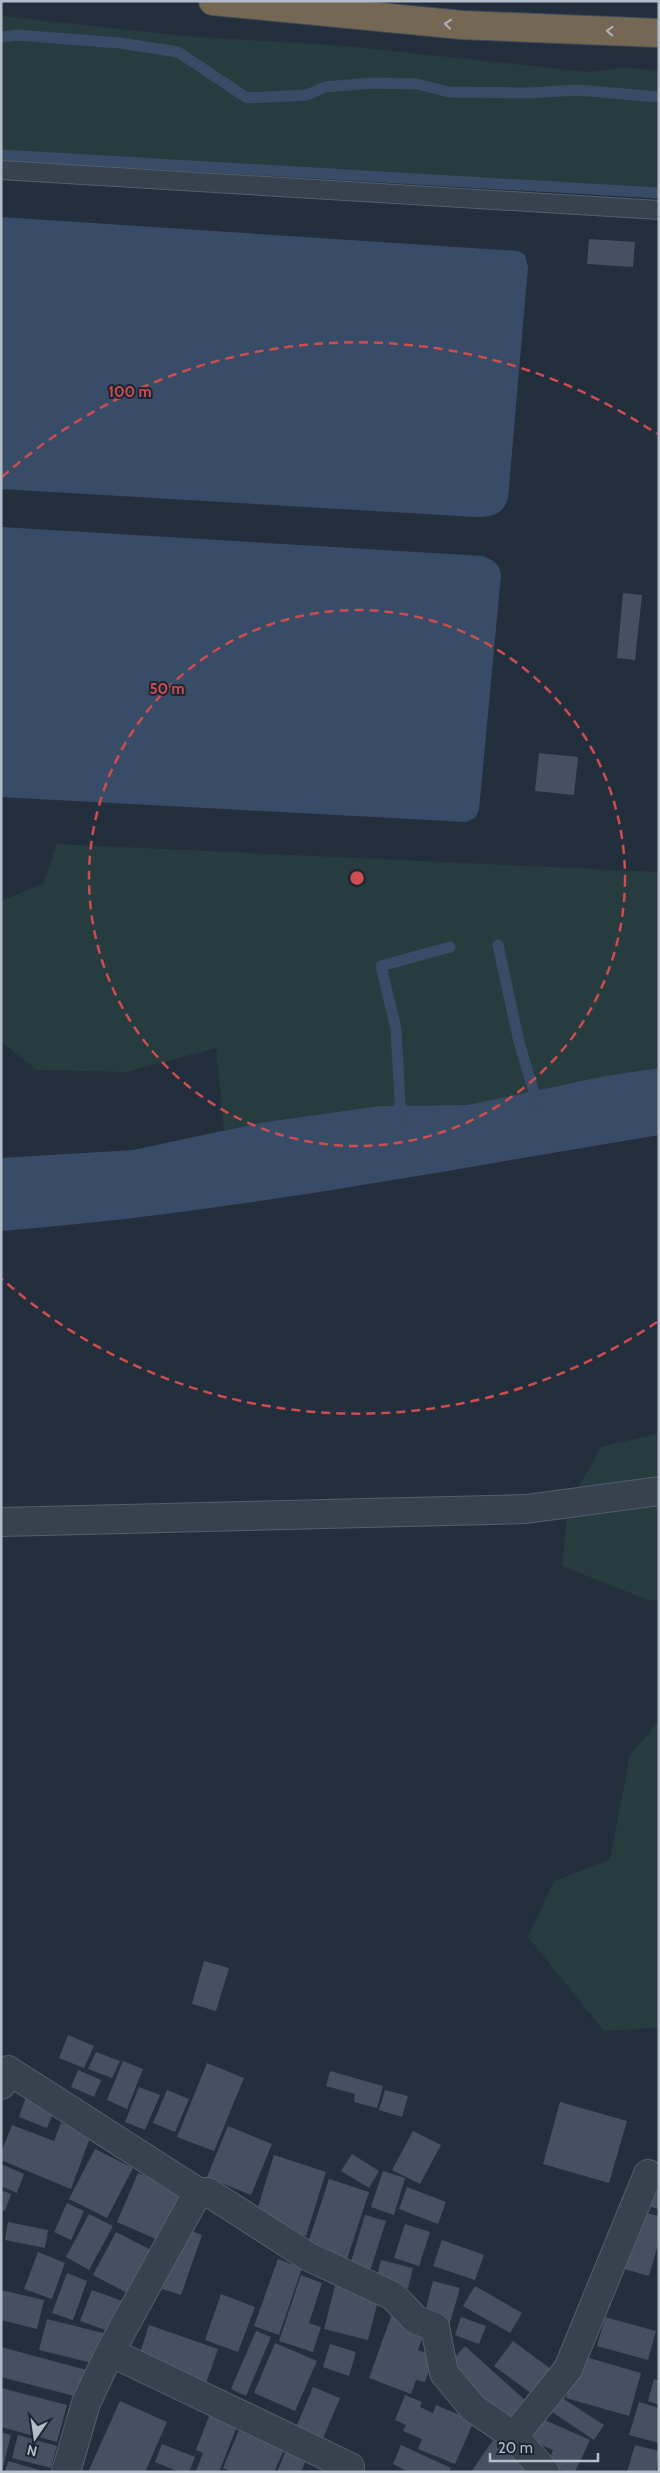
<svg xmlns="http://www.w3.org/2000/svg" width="660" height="2473" font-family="Cabin,sans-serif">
  <rect width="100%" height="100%" fill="#242f3e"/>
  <!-- green -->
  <path fill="#263c3f" d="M 1,16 L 184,36 L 347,46 L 588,72 L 623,68 L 659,70 L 659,193 L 1,155 Z
    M 57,844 L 659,872 L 659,1068 L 605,1076 L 467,1105 L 379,1106 L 259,1123 L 224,1130 L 216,1048 L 127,1072 L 37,1070 L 1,1042 L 1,901 L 44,883 Z
    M 659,1433 L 659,1600 L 648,1600 L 562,1566 L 568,1506 L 601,1447 Z
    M 659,1721 L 659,2034 L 656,2028 L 604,2031 L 528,1937 L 554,1881 L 610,1860 L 630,1755 Z"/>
  <!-- water -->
  <path fill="#394c67" d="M 1,217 L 518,251 L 525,255 L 528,267 L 508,498 C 503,515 492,517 476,517 L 1,489 Z
    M 1,527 L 483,556 C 493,560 500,564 501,575 L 479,810 L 475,818 L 466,822 L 1,797 Z
    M 659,1068 L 659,1135 C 440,1171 222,1214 1,1231 L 1,1158 L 133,1150 L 259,1123 L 379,1106 L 467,1105 L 605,1076 Z"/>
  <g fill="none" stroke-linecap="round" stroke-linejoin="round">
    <!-- stream -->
    <path stroke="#394c67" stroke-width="11" d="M 1,37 L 16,35 L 120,43 L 178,52 L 247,98 L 307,95 L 325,87 L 372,83 L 417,84 L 449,92 L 529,93 L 577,90 L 659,97
      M 1,155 L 659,193
      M 498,945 L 519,1042 L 538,1106
      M 401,1121 L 396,1029 L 381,966 L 450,947"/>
  </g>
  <!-- building -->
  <path fill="#455162" d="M 589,239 L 635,242 L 633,267 L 587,264 Z
    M 623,593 L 642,595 L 635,660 L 617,658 Z
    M 539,753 L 578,757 L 574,795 L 535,791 Z
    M 204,1961 L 229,1968 L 216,2011 L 192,2004 Z
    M 68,2035 L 94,2046 L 84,2068 L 59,2058 Z
    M 96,2052 L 120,2061 L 112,2078 L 88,2069 Z
    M 123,2061 L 143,2069 L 127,2109 L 107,2100 Z
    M 207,2063 L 244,2078 L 214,2151 L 177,2137 Z
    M 78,2070 L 101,2080 L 94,2097 L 71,2087 Z
    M 330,2071 L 383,2086 L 377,2108 L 354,2102 L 355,2094 L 326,2086 Z
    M 139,2087 L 160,2095 L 145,2130 L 125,2122 Z
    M 167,2090 L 189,2099 L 175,2132 L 153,2123 Z
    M 385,2090 L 408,2096 L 402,2117 L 379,2110 Z
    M 26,2097 L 55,2109 L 47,2128 L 19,2117 Z
    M 560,2102 L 627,2121 L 609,2183 L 543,2164 Z
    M 61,2123 L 91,2135 L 71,2189 L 1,2160 L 1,2153 L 12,2125 L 54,2141 Z
    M 228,2126 L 272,2144 L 251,2195 L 207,2177 Z
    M 413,2131 L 441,2145 L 420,2184 L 392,2170 Z
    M 95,2149 L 133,2168 L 107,2218 L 69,2199 Z
    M 352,2154 L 379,2171 L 369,2188 L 341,2171 Z
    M 274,2155 L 326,2172 L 306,2236 L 254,2220 Z
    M 1,2164 L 24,2174 L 17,2193 L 1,2186 Z
    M 383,2171 L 405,2178 L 394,2215 L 371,2207 Z
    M 138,2173 L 189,2194 L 167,2244 L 117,2222 Z
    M 329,2179 L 369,2192 L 347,2259 L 307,2246 Z
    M 659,2182 L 659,2209 L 648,2206 Z
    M 407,2187 L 446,2202 L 438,2224 L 399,2209 Z
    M 1,2190 L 11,2194 L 5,2211 L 1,2210 Z
    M 67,2203 L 84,2211 L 71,2240 L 54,2232 Z
    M 638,2211 L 659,2216 L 659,2241 L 649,2276 L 621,2268 Z
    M 89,2214 L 113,2226 L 89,2270 L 66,2257 Z
    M 365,2215 L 386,2221 L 370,2271 L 350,2265 Z
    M 8,2222 L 48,2230 L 45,2248 L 5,2240 Z
    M 405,2224 L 430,2232 L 419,2266 L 394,2258 Z
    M 181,2227 L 202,2235 L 181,2295 L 159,2288 Z
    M 116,2232 L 151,2250 L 129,2294 L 93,2275 Z
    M 442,2240 L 484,2255 L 475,2280 L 433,2266 Z
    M 38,2252 L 65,2263 L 52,2299 L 24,2289 Z
    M 278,2259 L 302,2268 L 279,2335 L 254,2326 Z
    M 381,2260 L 413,2268 L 408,2288 L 376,2280 Z
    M 67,2273 L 87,2281 L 73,2320 L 52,2313 Z
    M 301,2275 L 322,2283 L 309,2323 L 321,2327 L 313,2352 L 279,2341 Z
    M 433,2281 L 460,2288 L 449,2326 L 423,2320 Z
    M 335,2286 L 379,2297 L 368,2340 L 324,2329 Z
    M 475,2286 L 522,2313 L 510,2333 L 463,2306 Z
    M 1,2290 L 44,2300 L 37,2329 L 1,2320 Z
    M 92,2290 L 125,2302 L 114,2333 L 80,2321 Z
    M 221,2294 L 255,2307 L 238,2352 L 205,2340 Z
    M 392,2314 L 426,2327 L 418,2350 L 434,2356 L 425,2382 L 416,2380 L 411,2394 L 369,2378 Z
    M 461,2317 L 486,2326 L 479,2344 L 455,2335 Z
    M 605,2317 L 656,2331 L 648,2360 L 597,2346 Z
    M 47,2319 L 107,2334 L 100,2365 L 39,2350 Z
    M 149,2325 L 218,2349 L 206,2383 L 138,2359 Z
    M 256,2331 L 271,2337 L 246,2396 L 231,2389 Z
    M 513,2341 L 555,2372 L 536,2397 L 494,2366 Z
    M 275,2343 L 317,2361 L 295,2411 L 254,2393 Z
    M 330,2344 L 356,2352 L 349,2376 L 323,2367 Z
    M 465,2346 L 527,2402 L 509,2423 L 446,2367 Z
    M 1,2347 L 90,2371 L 82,2398 L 1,2377 Z
    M 579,2355 L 641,2373 L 629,2416 L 566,2398 Z
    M 654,2379 L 659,2380 L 659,2405 L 648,2401 Z
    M 313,2387 L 340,2398 L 321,2443 L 294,2432 Z
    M 1,2388 L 67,2405 L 57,2442 L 1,2427 Z
    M 556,2394 L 604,2425 L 594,2440 L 546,2408 Z
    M 405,2395 L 422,2402 L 420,2407 L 433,2413 L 436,2405 L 474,2421 L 455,2464 L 418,2449 L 422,2439 L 403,2431 L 406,2425 L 395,2420 Z
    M 120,2401 L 167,2422 L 145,2472 L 88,2472 Z
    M 639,2402 L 659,2408 L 659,2443 L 629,2435 Z
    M 211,2411 L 239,2421 L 219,2472 L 200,2472 L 196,2471 L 203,2453 L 196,2450 Z
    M 538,2417 L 590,2440 L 575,2472 L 565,2472 L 547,2464 L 553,2450 L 528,2439 Z
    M 242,2423 L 287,2443 L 274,2472 L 233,2472 L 223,2468 Z
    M 1,2432 L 11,2435 L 2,2471 L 1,2470 Z
    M 18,2435 L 57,2446 L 51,2468 L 12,2458 Z
    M 493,2440 L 534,2467 L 531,2472 L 471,2472 Z
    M 162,2444 L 195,2457 L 189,2472 L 180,2472 L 155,2462 Z
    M 401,2445 L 451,2468 L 449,2472 L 409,2472 L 393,2464 Z
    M 635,2445 L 659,2451 L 656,2472 L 627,2472 Z
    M 288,2446 L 308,2455 L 301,2472 L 277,2472 Z
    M 8,2461 L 43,2471 L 43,2472 L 5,2472 Z"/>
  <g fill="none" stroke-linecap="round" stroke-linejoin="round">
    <defs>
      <path id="lane" d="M 1,170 L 659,210"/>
      <path id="street" d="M 1,1522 L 526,1509 L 659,1491
        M 1,2085 L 8,2070 L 198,2192 L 208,2192 L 309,2257 L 393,2296 L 416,2320 L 435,2327 L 444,2373 L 473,2408 L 514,2436 L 545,2472
        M 110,2352 L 350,2467
        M 514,2436 L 568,2369 L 648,2174
        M 66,2472 L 86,2403 L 110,2352 L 198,2192"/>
      <path id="highway" d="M 213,1 L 462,25 L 659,33"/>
    </defs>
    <!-- lane casing -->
    <use href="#lane" stroke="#565f6c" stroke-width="20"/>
    <!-- street casing -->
    <use href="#street" stroke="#565f6c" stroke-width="30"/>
    <!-- highway casing -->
    <use href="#highway" stroke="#434c59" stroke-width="30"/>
    <!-- lane -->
    <use href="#lane" stroke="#38414e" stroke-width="18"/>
    <!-- street -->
    <use href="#street" stroke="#38414e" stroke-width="28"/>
    <!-- highway -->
    <use href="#highway" stroke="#746855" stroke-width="28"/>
  </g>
  <!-- one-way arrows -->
  <defs><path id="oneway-chevron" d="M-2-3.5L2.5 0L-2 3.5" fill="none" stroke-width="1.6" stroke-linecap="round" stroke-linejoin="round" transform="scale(1.25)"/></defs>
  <g stroke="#aeb4bd">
    <use href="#oneway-chevron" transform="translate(448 24) rotate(-174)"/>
    <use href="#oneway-chevron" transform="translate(610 31) rotate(-178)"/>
  </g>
  <!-- distance rings -->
  <g fill="none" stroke="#ce4d50" stroke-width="2.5" stroke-dasharray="9 6">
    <circle cx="357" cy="878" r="268"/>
    <path d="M657 1322A536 536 0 0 1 2 1279M2 477A536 536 0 0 1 657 434"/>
  </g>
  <circle cx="357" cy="878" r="8" fill="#ce4d50" stroke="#1d2633" stroke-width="2.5"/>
  <g font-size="15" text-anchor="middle" font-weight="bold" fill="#ce4d50" stroke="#1d2633" stroke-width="4" stroke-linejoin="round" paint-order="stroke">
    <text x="130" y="397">100 m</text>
    <text x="167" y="694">50 m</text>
  </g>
  <!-- border -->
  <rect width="660" height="2473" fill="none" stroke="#b4bcc9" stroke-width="5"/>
  <!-- north arrow -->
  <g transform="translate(35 2438) rotate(193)" stroke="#1d2633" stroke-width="4" paint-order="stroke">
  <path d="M0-4L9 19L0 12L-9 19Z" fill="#b4bcc9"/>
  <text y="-8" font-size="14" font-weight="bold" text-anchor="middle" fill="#b4bcc9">N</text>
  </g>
  <!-- scale -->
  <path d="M490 2453v8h108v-8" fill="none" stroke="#b4bcc9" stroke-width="2.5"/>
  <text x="498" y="2453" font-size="15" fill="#b4bcc9" stroke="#1d2633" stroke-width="4" paint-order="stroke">20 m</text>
</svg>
